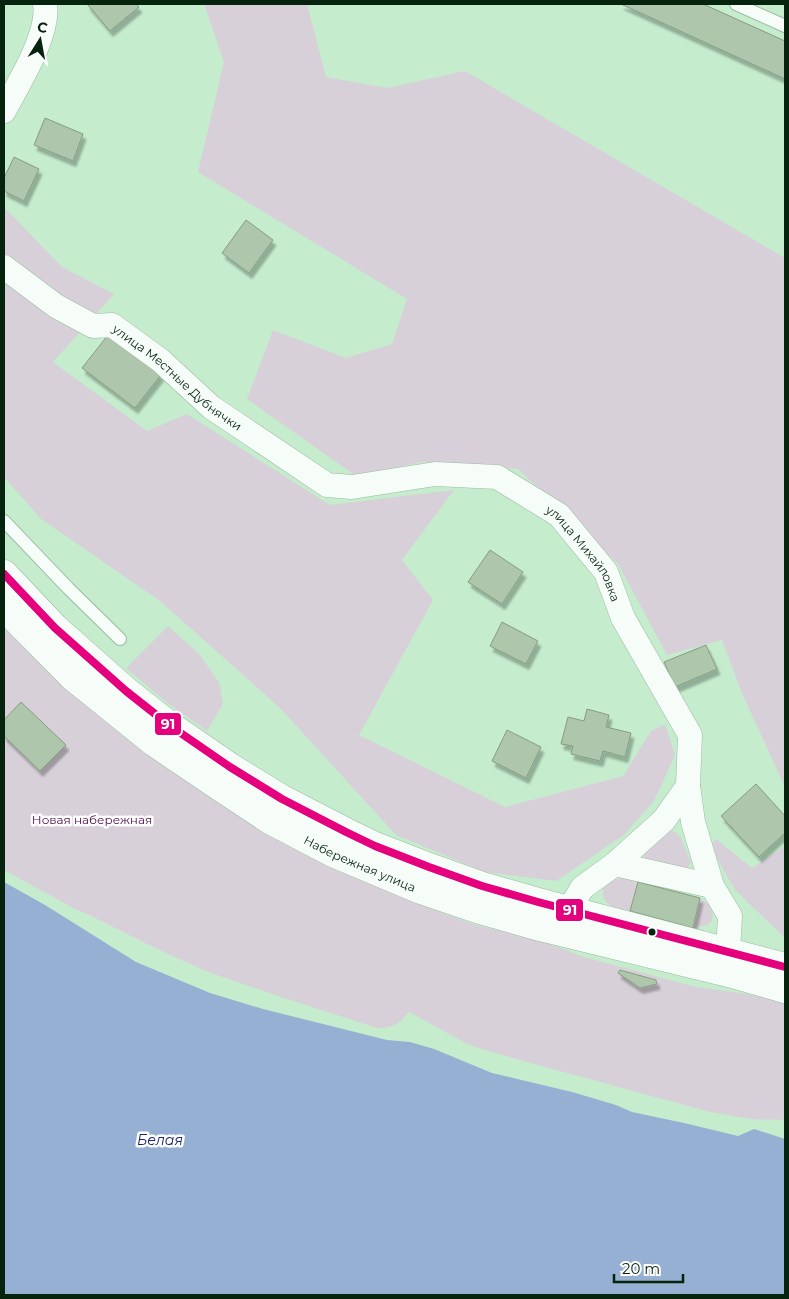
<svg xmlns="http://www.w3.org/2000/svg" width="789" height="1299" font-family="Montserrat,sans-serif">
  <defs>
    <filter id="shadow"><feDropShadow dx="3" dy="5.5" stdDeviation="1" flood-color="#0004"/></filter>
  </defs>
  <rect width="100%" height="100%" fill="#c5eccd"/>
  <!-- green -->
  <path fill="#d8d0d9" d="M 204,4 L 307,4 L 326,77 L 387,88 L 465,71 L 785,258 L 785,787 L 741,691 L 722,640 L 667,655 L 618,564 L 518,469 L 422,462 L 356,476 L 247,399 L 273,330 L 346,358 L 392,344 L 407,299 L 198,172 L 224,62 Z
    M 4,207 L 62,267 L 114,294 L 53,362 L 147,431 L 187,414 L 330,505 L 454,490 L 402,560 L 433,600 L 359,735 L 505,807 L 623,776 L 651,731 L 665,724 L 675,755 L 654,801 L 624,835 L 556,881 L 485,872 L 396,835 L 280,708 L 160,601 L 41,519 L 4,477 Z
    M 168,626 L 199,654 L 219,682 L 223,704 L 207,731 L 166,702 L 126,668 Z
    M 4,627 L 39,662 L 100,717 L 146,753 L 357,878 L 417,903 L 472,924 L 539,940 L 584,957 L 696,987 L 748,994 L 785,1003 L 785,1120 L 751,1119 L 710,1112 L 516,1059 L 469,1045 L 409,1012 C 399,1024 394,1028 377,1028 L 281,997 L 208,972 L 153,947 L 89,915 L 75,909 L 4,870 Z
    M 667,829 L 675,832 L 681,838 L 691,863 L 685,871 L 645,860 L 642,852 Z
    M 716,839 L 752,868 L 785,846 L 785,937 L 783,936 L 735,890 L 710,846 Z
    M 621,878 L 700,898 L 709,905 L 713,914 L 712,921 L 707,925 L 693,928 L 614,907 C 604,902 602,898 603,887 L 612,880 Z"/>
  <!-- water -->
  <path fill="#96b0d3" d="M 4,882 L 45,905 L 136,962 L 210,993 L 263,1009 L 387,1040 L 410,1042 L 434,1049 L 492,1073 L 572,1092 L 616,1105 L 632,1112 L 684,1123 L 738,1136 L 754,1129 L 785,1139 L 785,1295 L 4,1295 Z"/>
  <!-- building -->
  <path fill="#aec6ab" stroke="#859c81" filter="url(#shadow)" d="M 87,4 L 136,4 L 139,7 L 110,31 Z
    M 621,4 L 703,4 L 785,41 L 785,79 Z
    M 45,118 L 83,134 L 73,161 L 34,145 Z
    M 14,157 L 39,169 L 24,201 L 4,191 L 4,178 Z
    M 246,220 L 273,240 L 249,273 L 222,253 Z
    M 108,335 L 161,375 L 135,408 L 82,368 Z
    M 490,550 L 523,572 L 502,604 L 468,582 Z
    M 502,622 L 538,641 L 526,664 L 490,646 Z
    M 706,645 L 717,669 L 675,687 L 664,662 Z
    M 21,702 L 66,745 L 40,771 L 4,736 L 4,720 Z
    M 587,709 L 609,715 L 606,727 L 631,733 L 625,757 L 603,751 L 600,761 L 571,754 L 573,746 L 561,744 L 568,717 L 584,721 Z
    M 507,730 L 541,747 L 526,778 L 492,761 Z
    M 756,784 L 785,816 L 785,833 L 759,857 L 721,816 Z
    M 638,882 L 700,898 L 693,928 L 630,911 Z
    M 620,970 L 656,980 L 657,984 L 640,988 L 618,973 Z"/>
  <g fill="none" stroke-linecap="round" stroke-linejoin="round">
    <defs>
      <path id="service" d="M 736,4 L 785,26
        M 4,521 L 69,589 L 120,639"/>
      <g id="minor">
        <path d="M 4,111 C 18,84 50,34 45,4"/>
        <path id="s1" d="M 4,267 L 56,306 L 93,326 L 112,325 L 160,360 L 211,407 L 327,485 L 352,487 L 435,474 L 497,477 L 559,515 L 606,572 L 623,618 L 690,735 L 688,786 L 693,822 L 712,886 L 730,916 L 728,952"/>
        <path d="M 615,864 L 712,886"/>
        <path d="M 569,910 L 582,888 L 615,864 L 664,820 L 688,786"/>
      </g>
      <g id="tertiary">
        <path d="M 4,574 L 55,628 L 126,691 L 169,725 L 230,767 L 282,799 L 346,832 L 375,846 L 429,867 L 482,886 L 538,902 L 785,967"/>
        <path id="s2" d="M 4,607 L 72,676 L 155,743 L 217,785 L 270,820 L 333,853 L 421,890 L 477,909 L 540,927 L 736,975 L 785,989"/>
      </g>
    </defs>
    <!-- service casing -->
    <use href="#service" stroke="#9bb9a1" stroke-width="14"/>
    <!-- minor casing -->
    <use href="#minor" stroke="#9bb9a1" stroke-width="25"/>
    <!-- tertiary casing -->
    <use href="#tertiary" stroke="#9bb9a1" stroke-width="29"/>
    <!-- service -->
    <use href="#service" stroke="#f6fcf8" stroke-width="12"/>
    <!-- minor -->
    <use href="#minor" stroke="#f6fcf8" stroke-width="24"/>
    <!-- tertiary -->
    <use href="#tertiary" stroke="#f6fcf8" stroke-width="28"/>
    <defs>
      <path id="bus-1" d="M 4,574 L 55,628 L 126,691 L 169,725 L 230,767 L 282,799 L 346,832 L 375,846 L 429,867 L 482,886 L 538,902 L 785,967"/>
    </defs>
    <!-- bus-1 casing -->
    <use href="#bus-1" stroke="#fff" stroke-width="11"/>
    <!-- bus-1 -->
    <use href="#bus-1" stroke="#e5007d" stroke-width="8"/>
  </g>
  <!-- markers -->
  <circle fill="#06230e" stroke="#fff" stroke-width="2" cx="652" cy="932" r="4.5"/>
  <g text-anchor="middle" dominant-baseline="central" stroke-width="5" stroke-linejoin="round" paint-order="stroke">
    <!-- street labels -->
    <g font-size="12" fill="#06230e" stroke="#fff">
      <text stroke="none"><textPath href="#s1" startOffset="210">улица Местные Дубнячки</textPath></text>
      <text stroke="none"><textPath href="#s1" startOffset="684">улица Михайловка</textPath></text>
      <text stroke="none"><textPath href="#s2" startOffset="442">Набережная улица</textPath></text>
    </g>
    <!-- park labels -->
    <g font-size="12" fill="#4f094d" stroke="#fff">
      <text x="92" y="819">Новая набережная</text>
    </g>
    <!-- water labels -->
    <g font-size="14" font-style="italic" fill="#18246d" stroke="#fff">
      <text x="160" y="1140">Белая</text>
    </g>
  </g>
  <g stroke="#fff" stroke-width="2">
    <rect x="154" y="712" width="28" height="24" rx="5" fill="#e5007d"/>
    <rect x="555" y="898" width="29" height="24" rx="5" fill="#e5007d"/>
  </g>
  <g font-size="14" text-anchor="middle" font-weight="bold" fill="#fff">
    <text x="168" y="729">91</text>
    <text x="570" y="915">91</text>
  </g>
  <!-- border -->
  <rect width="789" height="1299" fill="none" stroke="#06230e" stroke-width="10"/>
  <!-- north arrow -->
  <g transform="translate(40 40) rotate(11)" stroke="#ffffff" stroke-width="4" paint-order="stroke">
  <path d="M0-4L9 19L0 12L-9 19Z" fill="#06230e"/>
  <text y="-8" font-size="14" font-weight="bold" text-anchor="middle" fill="#06230e">С</text>
  </g>
  <!-- scale -->
  <path d="M614 1274v8h69v-8" fill="none" stroke="#06230e" stroke-width="2.5"/>
  <text x="622" y="1274" font-size="15" fill="#06230e" stroke="#ffffff" stroke-width="4" paint-order="stroke">20 m</text>
</svg>
